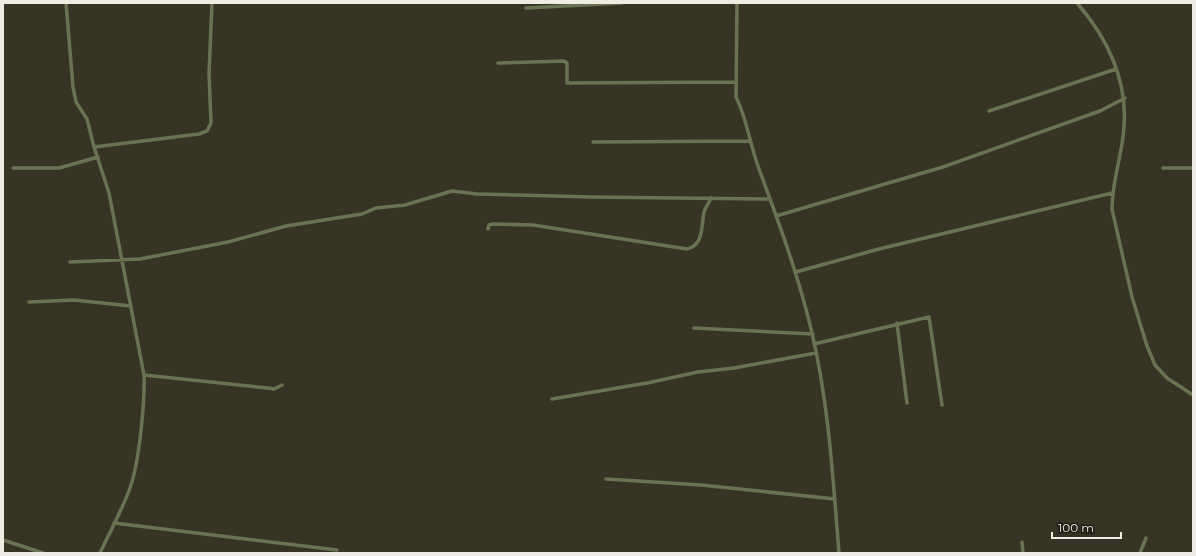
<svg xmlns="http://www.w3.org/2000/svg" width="1196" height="556" font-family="Montserrat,sans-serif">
  <rect width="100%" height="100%" fill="#373426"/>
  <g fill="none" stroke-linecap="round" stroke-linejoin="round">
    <!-- minor -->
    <path stroke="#697352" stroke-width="3.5" d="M 66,3 L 73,87 L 76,102 L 87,119 L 94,147 L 109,193 L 144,375 C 145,403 139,463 130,488 C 122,510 110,532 100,553
      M 737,3 L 736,97 C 747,119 750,145 759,169 C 779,223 799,277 812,333 C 829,405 833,480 839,553
      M 1077,3 C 1110,41 1130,86 1123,137 C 1120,161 1112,184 1112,209 L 1132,297 L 1147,346 L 1155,365 L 1167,378 L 1193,395
      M 526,8 L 622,3
      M 498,63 L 564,61 L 567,63 L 567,83 L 736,82
      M 989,111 L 1116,69
      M 593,142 L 750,141
      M 94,147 L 199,134 L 207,131 L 211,123 L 209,73 L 212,3
      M 13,168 L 59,168 L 98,157
      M 1163,168 L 1193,168
      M 776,216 L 943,167 L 1100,111 L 1125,98
      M 488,229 L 489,225 L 493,224 L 533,225 L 687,249 C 704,245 701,227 704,212 C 705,208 709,203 711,198
      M 70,262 L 140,259 L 228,242 L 286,226 L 362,214 L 376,208 L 405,205 L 452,191 L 477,194 L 591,197 L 770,199
      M 796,272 L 879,249 L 1112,193
      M 29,302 L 74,300 L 131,306
      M 897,323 L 907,403
      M 694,328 L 813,334
      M 814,344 L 929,317 L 942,405
      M 144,375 L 267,388 L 274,389 L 282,385
      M 552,399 L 647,383 L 698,372 L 734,368 L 816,353
      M 606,479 L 701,485 L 835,499
      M 114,523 L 337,550
      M 3,540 L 43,553
      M 1022,542 L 1023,553
      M 1140,553 L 1146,538"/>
  </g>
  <!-- border -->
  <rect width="1196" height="556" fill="none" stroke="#eeece3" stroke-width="8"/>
  <!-- scale -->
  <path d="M1052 532v6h69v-6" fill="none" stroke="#eeece3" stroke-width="2"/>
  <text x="1058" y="532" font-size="12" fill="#eeece3" stroke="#1d1c15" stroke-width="3" paint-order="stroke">100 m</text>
</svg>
